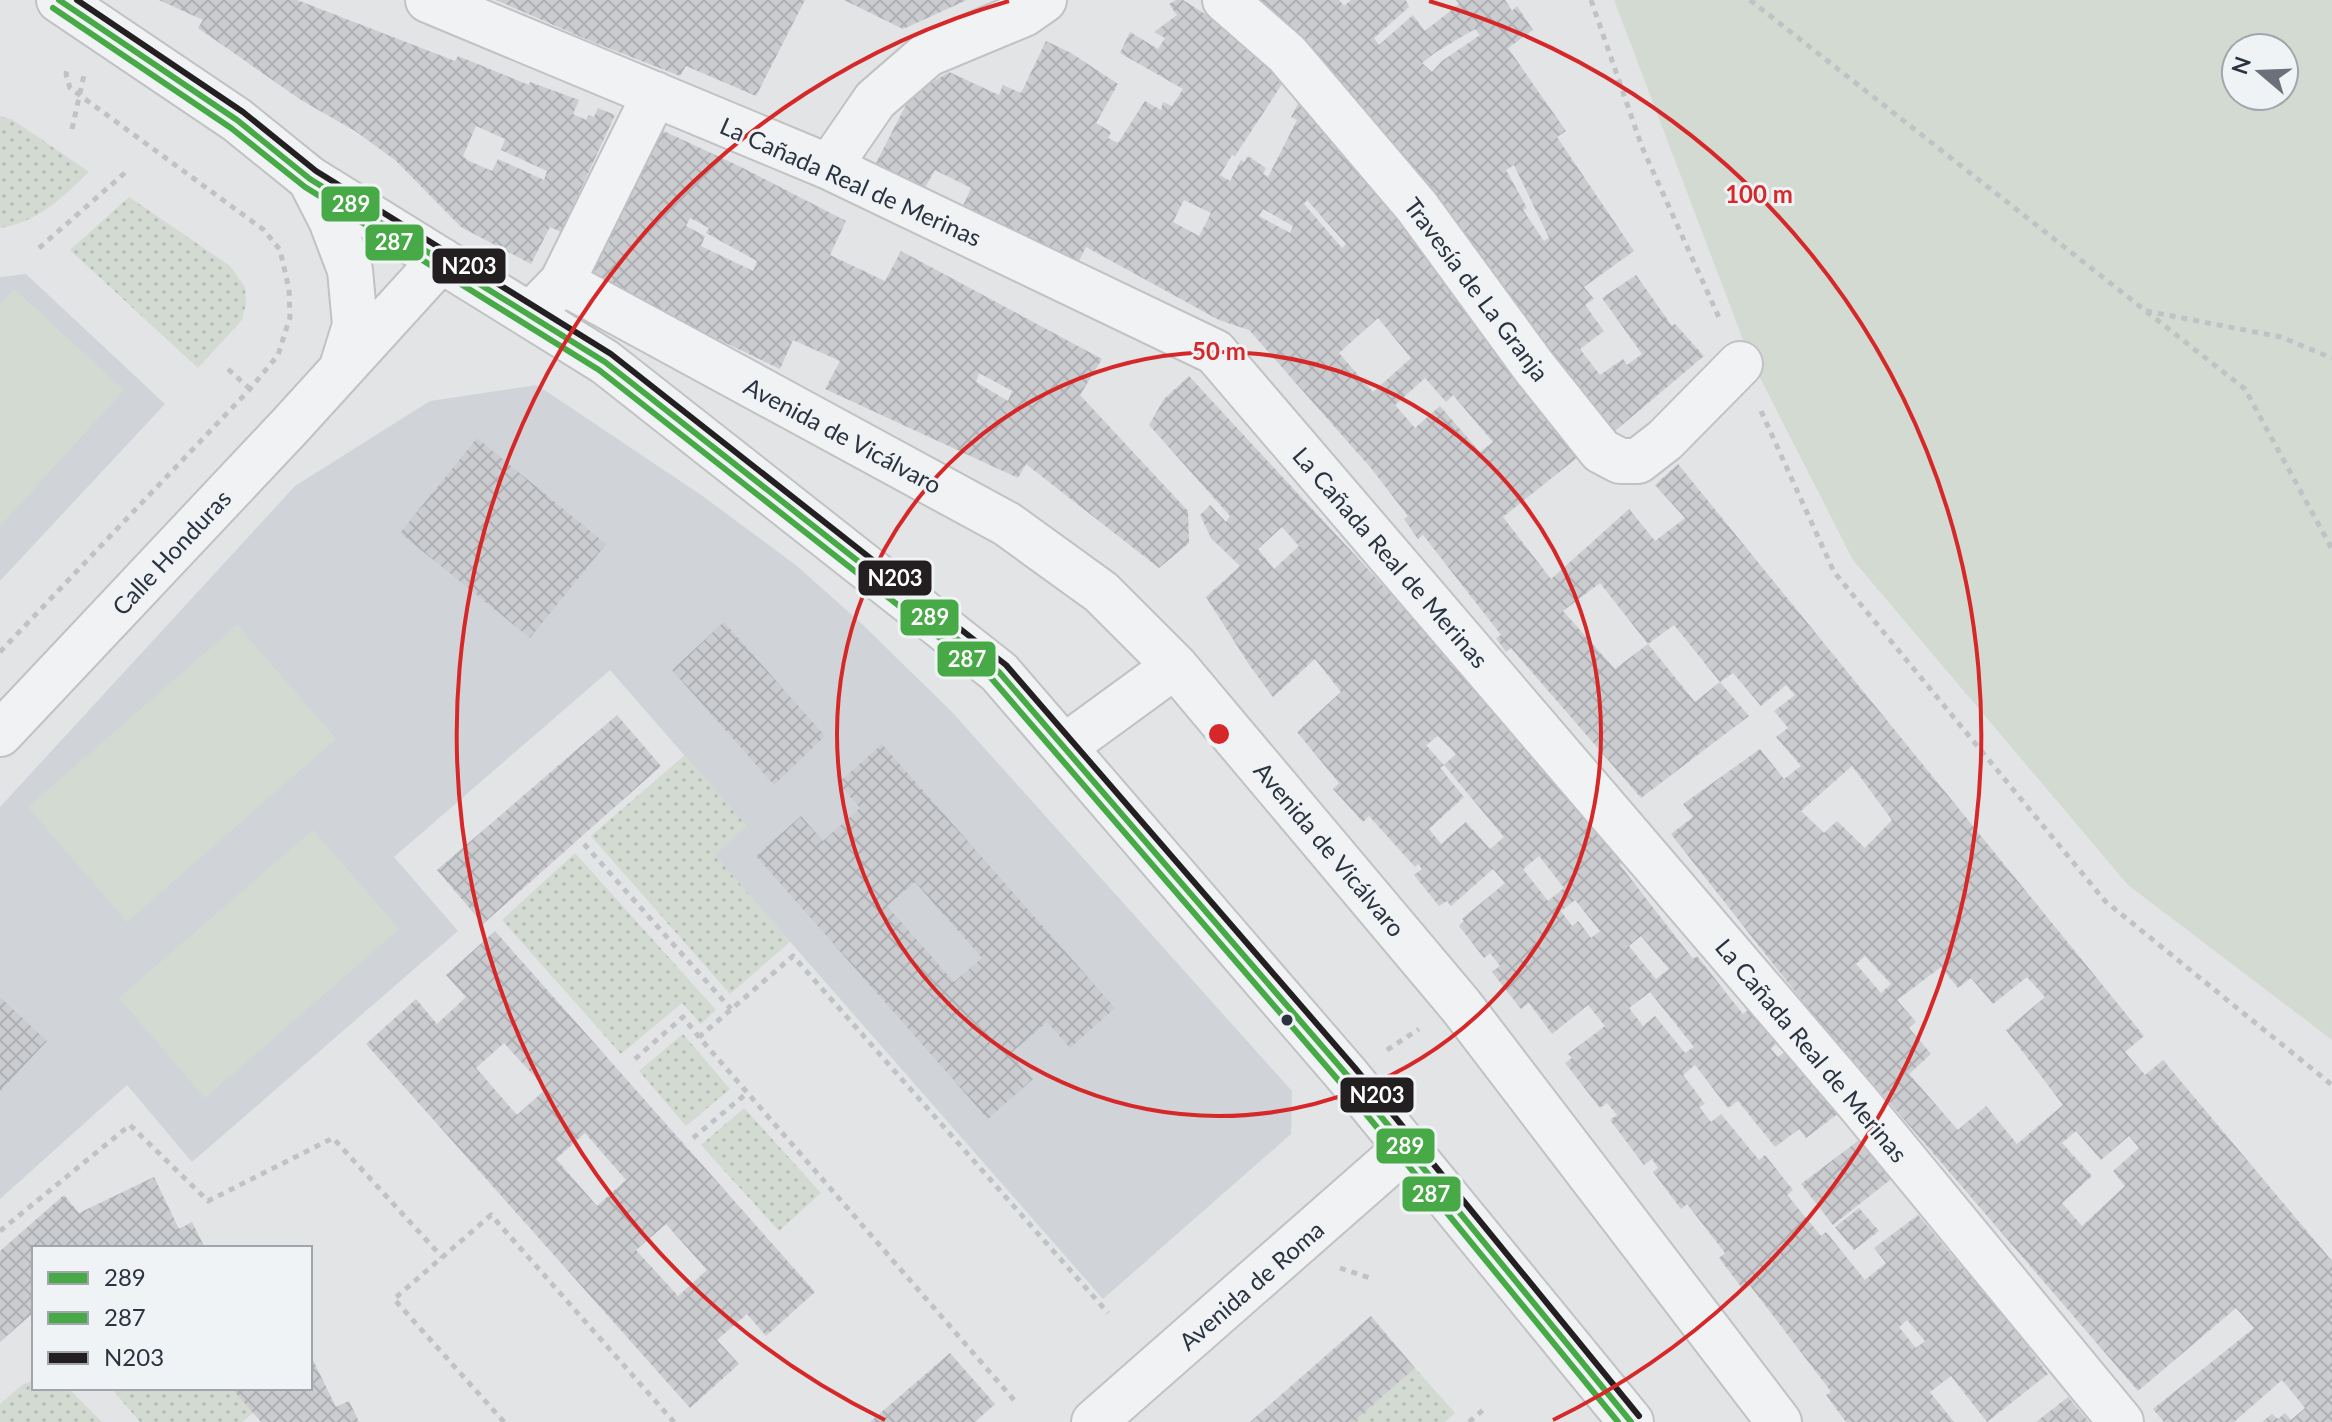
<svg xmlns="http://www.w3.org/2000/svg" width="2332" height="1422" font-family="Lato,sans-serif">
  <defs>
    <pattern id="garden-dots" width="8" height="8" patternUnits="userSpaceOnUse" patternTransform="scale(2)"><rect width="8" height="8" fill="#d3dad2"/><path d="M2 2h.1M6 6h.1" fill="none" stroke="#b5bcb5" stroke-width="1.8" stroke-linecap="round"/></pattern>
    <pattern id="building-cross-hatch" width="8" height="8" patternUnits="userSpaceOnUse" patternTransform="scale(2)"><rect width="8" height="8" fill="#cacccf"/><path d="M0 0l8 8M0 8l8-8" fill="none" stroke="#aeb0b3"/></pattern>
  </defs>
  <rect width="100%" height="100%" fill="#e2e4e6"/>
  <!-- built -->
  <path fill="#d0d4d9" d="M 26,274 L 165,404 L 0,581 L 0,277 Z
    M 537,385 L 704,497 L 797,566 L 862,624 L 952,712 L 1292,1091 L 1291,1134 L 1103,1299 L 714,855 L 746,826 L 610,670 L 394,857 L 458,931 L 192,1162 L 127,1085 L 0,1199 L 0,807 L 295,486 L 430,401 Z"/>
  <!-- grass -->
  <path fill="#d3dad2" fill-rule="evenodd" d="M 1614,0 L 2332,0 L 2332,1040 L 2128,885 L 1853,560 L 1750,358 ZM 2236,48 L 2284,48 L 2284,96 L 2236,96 Z
    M 14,289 L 124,390 L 0,526 L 0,304 Z
    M 237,625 L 336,739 L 127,922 L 28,807 Z
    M 313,830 L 399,929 L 205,1098 L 119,998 Z"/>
  <!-- garden -->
  <path fill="url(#garden-dots)" d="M 0,116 L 13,120 L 89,172 C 62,198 38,222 0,228 Z
    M 129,197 L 230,266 L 245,287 L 246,303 L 242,320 L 198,368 L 70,250 Z
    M 685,755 L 747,826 L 715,855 L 790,942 L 730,994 L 591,836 Z
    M 575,853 L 716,1010 L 701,1024 L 682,1003 L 621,1054 L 502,920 Z
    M 683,1034 L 730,1089 L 686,1126 L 639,1071 Z
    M 744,1108 L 821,1193 L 779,1231 L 701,1145 Z
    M 1415,1368 L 1455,1413 L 1445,1422 L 1353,1422 Z
    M 34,1380 L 34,1388 L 68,1388 L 102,1422 L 0,1422 L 0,1404 L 22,1385 Z
    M 111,1388 L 231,1388 L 253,1413 L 242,1422 L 140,1422 Z"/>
  <!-- building -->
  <path fill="url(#building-cross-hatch)" fill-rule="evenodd" d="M 159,0 L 297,0 L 455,61 L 458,56 L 529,85 L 530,82 L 579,100 L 573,114 L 586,120 L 589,115 L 594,117 L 598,108 L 615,115 L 561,232 L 550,227 L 531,264 L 461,227 L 395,160 L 355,131 L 301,100 L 198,28 L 203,20 ZM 476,126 L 505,139 L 501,150 L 547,171 L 544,180 L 498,159 L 492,171 L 467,160 L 463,156 Z
    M 496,0 L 805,0 L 756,96 L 686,66 L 680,76 L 588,40 Z
    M 844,0 L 967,0 L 903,29 Z
    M 1176,0 L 1183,0 L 1229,29 L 1288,75 L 1235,156 L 1232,155 L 1220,175 L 1230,181 L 1241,160 L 1244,162 L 1248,156 L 1266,168 L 1263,174 L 1268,177 L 1297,120 L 1291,117 L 1301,98 L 1354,149 L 1578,457 L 1503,517 L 1551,579 L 1629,509 L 1655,541 L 1685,518 L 1655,485 L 1678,464 L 2144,1036 L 2125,1052 L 2145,1075 L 2163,1060 L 2332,1261 L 2332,1422 L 2262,1422 L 2272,1414 L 2278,1419 L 2285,1413 L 2291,1420 L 2305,1408 L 2282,1380 L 2234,1422 L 2164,1422 L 2153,1409 L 2254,1328 L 2236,1308 L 2138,1391 L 1807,1007 L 1671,834 L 1693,817 L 1683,804 L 1760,749 L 1784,779 L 1801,766 L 1776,737 L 1788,728 L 1774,711 L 1795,695 L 1786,685 L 1761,706 L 1733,673 L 1720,682 L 1674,625 L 1648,644 L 1600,583 L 1563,611 L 1615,669 L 1648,644 L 1695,702 L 1720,682 L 1749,716 L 1641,798 L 1511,648 L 1506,652 L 1496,638 L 1501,635 L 1423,535 L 1418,539 L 1404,519 L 1408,516 L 1370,467 L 1249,330 L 1219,320 L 1086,247 L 1078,263 L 962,208 L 971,188 L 935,170 L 923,191 L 873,169 L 911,95 L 949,72 L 999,95 L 1003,85 L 1021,93 L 1046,41 L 1071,53 L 1118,84 L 1096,123 L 1111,132 L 1108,138 L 1118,143 L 1145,101 L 1161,110 L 1163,102 L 1172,106 L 1183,89 L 1120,53 L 1130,32 L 1158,49 L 1165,38 L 1154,32 L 1177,15 L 1169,4 ZM 1184,200 L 1211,213 L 1199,236 L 1173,222 ZM 1307,200 L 1346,244 L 1342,248 L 1304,204 ZM 1263,209 L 1293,226 L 1290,233 L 1259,216 ZM 1378,318 L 1411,358 L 1373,392 L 1339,353 ZM 1425,378 L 1446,402 L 1453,395 L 1493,442 L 1480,452 L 1440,406 L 1415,428 L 1395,405 ZM 1852,766 L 1892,820 L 1865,848 L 1837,821 L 1824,833 L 1801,811 ZM 1865,956 L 1891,984 L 1881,993 L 1856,964 ZM 1941,967 L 1958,988 L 1971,978 L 1993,1004 L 2027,977 L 2045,997 L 2006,1030 L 2063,1105 L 2017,1144 L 1986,1106 L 1958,1130 L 1909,1074 L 1931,1054 L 1909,1028 L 1916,1022 L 1897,1000 ZM 2076,1131 L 2101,1160 L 2129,1136 L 2139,1148 L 2113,1171 L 2125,1186 L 2082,1226 L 2062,1203 L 2092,1176 L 2062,1143 Z
    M 1249,0 L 1339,0 L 1344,6 L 1351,0 L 1406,0 L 1409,7 L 1374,38 L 1379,45 L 1413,15 L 1425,31 L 1459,4 L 1456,0 L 1505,0 L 1512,11 L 1517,6 L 1533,30 L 1508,48 L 1566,131 L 1557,137 L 1634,251 L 1584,287 L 1594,299 L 1585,305 L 1604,331 L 1580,349 L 1600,375 L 1623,359 L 1627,365 L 1642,354 L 1602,298 L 1636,275 L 1672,326 L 1675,324 L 1704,356 L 1609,436 ZM 1475,29 L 1480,35 L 1442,61 L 1432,72 L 1422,63 L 1436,52 ZM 1514,165 L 1549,238 L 1544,241 L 1523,210 L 1527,208 L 1506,170 Z
    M 655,127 L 739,166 L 846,221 L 830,255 L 885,281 L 901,251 L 1102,359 L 1080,395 L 1188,511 L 1189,543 L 1159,568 L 1026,464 L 1018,478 L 825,389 L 840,361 L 793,340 L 780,369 L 669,316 L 584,271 ZM 690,218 L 709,228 L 706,233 L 757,261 L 753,271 L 701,246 L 705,236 L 686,226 ZM 979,373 L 1012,391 L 1008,401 L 976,382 Z
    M 1189,376 L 1389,592 L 1624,861 L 1620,865 L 1693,959 L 1697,956 L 1743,1014 L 1748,1010 L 1776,1044 L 1771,1049 L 1778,1057 L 1790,1048 L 1843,1110 L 1806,1138 L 1799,1129 L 1775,1147 L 1738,1101 L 1728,1108 L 1695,1065 L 1683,1075 L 1705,1104 L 1699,1107 L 1711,1122 L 1721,1114 L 1759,1160 L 1765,1155 L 1793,1190 L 1787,1195 L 1821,1236 L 1826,1232 L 1865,1280 L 1886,1263 L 1874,1248 L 1918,1215 L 1967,1273 L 1970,1270 L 2048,1374 L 1987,1422 L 1951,1376 L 1930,1392 L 1954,1422 L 1846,1422 L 1826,1395 L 1831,1392 L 1826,1385 L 1748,1283 L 1742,1288 L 1719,1258 L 1725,1253 L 1687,1204 L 1681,1209 L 1653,1172 L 1658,1168 L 1652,1159 L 1644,1165 L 1610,1120 L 1617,1115 L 1607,1103 L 1600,1108 L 1565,1063 L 1572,1058 L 1568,1054 L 1605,1026 L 1588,1005 L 1552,1034 L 1529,1003 L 1521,1009 L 1492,972 L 1500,966 L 1490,953 L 1484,958 L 1459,926 L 1464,921 L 1462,919 L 1505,883 L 1493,869 L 1451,906 L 1447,901 L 1439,906 L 1414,875 L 1422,869 L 1418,864 L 1415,867 L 1369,816 L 1363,822 L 1333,789 L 1339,783 L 1297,732 L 1341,692 L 1315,659 L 1273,697 L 1250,666 L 1206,597 L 1240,566 L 1211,538 L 1200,515 L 1210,505 L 1226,522 L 1230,516 L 1149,425 L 1164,399 ZM 1282,527 L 1299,546 L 1274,569 L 1258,549 ZM 1438,736 L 1456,754 L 1444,765 L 1504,837 L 1490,849 L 1466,822 L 1441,844 L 1429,829 L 1464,797 L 1440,768 L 1444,765 L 1426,745 ZM 1539,856 L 1564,888 L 1548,901 L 1523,869 ZM 1575,900 L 1600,931 L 1591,938 L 1578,921 L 1572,926 L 1561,911 ZM 1641,936 L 1669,969 L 1656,979 L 1629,946 ZM 1650,992 L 1694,1047 L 1685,1053 L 1655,1016 L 1643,1026 L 1629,1008 ZM 1907,1320 L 1925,1341 L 1916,1348 L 1899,1327 Z
    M 477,438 L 606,544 L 530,638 L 400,533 Z
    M 724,622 L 825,736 L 774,785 L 672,670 Z
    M 617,715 L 661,766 L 483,924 L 437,870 Z
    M 882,744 L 1115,1008 L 1070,1048 L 1047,1022 L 1010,1054 L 1033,1079 L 988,1119 L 756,856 L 801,816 L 823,841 L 860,808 L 838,783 ZM 915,882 L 982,958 L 954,982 L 887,906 Z
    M 495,931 L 815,1292 L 766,1336 L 747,1314 L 717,1340 L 739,1364 L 690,1408 L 366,1044 L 416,999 L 437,1024 L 466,997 L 446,975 ZM 504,1043 L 546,1089 L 517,1115 L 476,1068 ZM 585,1133 L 626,1180 L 597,1206 L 556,1159 ZM 666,1224 L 707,1270 L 678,1296 L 636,1250 Z
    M 0,997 L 47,1041 L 0,1091 Z
    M 1863,1137 L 1893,1175 L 1890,1180 L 1833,1225 L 1801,1184 Z
    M 154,1177 L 179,1229 L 192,1222 L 205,1248 L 34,1248 L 34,1312 L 0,1342 L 0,1251 L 64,1195 L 79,1213 Z
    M 1859,1208 L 1879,1231 L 1854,1250 L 1835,1227 Z
    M 1371,1316 L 1415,1368 L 1353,1422 L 1250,1422 Z
    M 950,1353 L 995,1404 L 975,1422 L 870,1422 Z
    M 310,1354 L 336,1407 L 349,1401 L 359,1422 L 261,1422 L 231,1388 L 310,1388 Z
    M 2068,1397 L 2089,1422 L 2036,1422 Z"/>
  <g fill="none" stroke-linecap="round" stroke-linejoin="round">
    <defs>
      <path id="minor" d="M 59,0 L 237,120 L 310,179 L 605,362 L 999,672 L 1347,1075 L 1631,1422
        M 428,0 L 829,167 L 1215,352 L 1859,1104 L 2121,1422
        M 1225,0 L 1287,54 L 1417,207 L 1534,367 L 1601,451 L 1620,461 L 1638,461 L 1665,440 L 1740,364
        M 829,167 L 875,100 L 928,54 L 1024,14 L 1044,0
        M 310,179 L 331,220 L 350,270 L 355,325 L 342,367
        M 562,282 L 655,94
        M 531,314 L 562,282 L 1007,524 L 1101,592 L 1175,666 L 1461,1006 L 1779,1422
        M 0,734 L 290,426 L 441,260
        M 1064,747 L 1175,666
        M 1094,1422 L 1406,1148"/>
    </defs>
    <!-- minor casing -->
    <use href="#minor" stroke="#c0c2c4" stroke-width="48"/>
    <!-- path -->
    <path stroke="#c0c3c5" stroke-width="5" stroke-dasharray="6 6" stroke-linecap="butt" d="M 1591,0 L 1642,147 L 1721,322
      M 1750,0 L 2245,389 L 2332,549
      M 72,129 L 84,75
      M 39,248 L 127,171
      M 2146,311 L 2281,337 L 2332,358
      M 228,369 L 251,390
      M 1761,411 L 1834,572 L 2105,901 L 2332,1085
      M 0,652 L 250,389 L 278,355 L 290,317 L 289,289 L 280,250 L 264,230 L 70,88 L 66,74 L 68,66
      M 584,844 L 731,1009
      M 1387,1050 L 1419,1029
      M 635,1059 L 683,1017 L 699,1037
      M 693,1138 L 747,1093
      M 0,1231 L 130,1125 L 208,1201 L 333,1138 L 442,1257
      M 1340,1268 L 1370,1278
      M 1014,1400 L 699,1037 L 793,956 L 1108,1313
      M 504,1422 L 394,1299 L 491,1215 L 674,1422
      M 1469,1422 L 1483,1410"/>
    <!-- minor -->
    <use href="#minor" stroke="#f1f2f4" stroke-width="44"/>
    <defs>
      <path id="bus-1" d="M 59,0 L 237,120 L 310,179 L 605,362 L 999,672 L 1347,1075 L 1631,1422"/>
      <path id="bus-2" d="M 53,8 L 231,128 L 305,187 L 599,370 L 992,679 L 1339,1081 L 1618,1422"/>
      <path id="bus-3" d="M 77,0 L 243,112 L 316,171 L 611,354 L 1006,665 L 1355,1068 L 1639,1416"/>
    </defs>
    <!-- bus-1 casing -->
    <use href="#bus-1" stroke="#f0f3f6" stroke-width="12"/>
    <!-- bus-2 casing -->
    <use href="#bus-2" stroke="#f0f3f6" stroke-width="12"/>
    <!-- bus-3 casing -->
    <use href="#bus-3" stroke="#f0f3f6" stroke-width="12"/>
    <!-- bus-1 -->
    <use href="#bus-1" stroke="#47aa46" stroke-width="6"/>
    <!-- bus-2 -->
    <use href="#bus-2" stroke="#47aa46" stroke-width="6"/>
    <!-- bus-3 -->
    <use href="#bus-3" stroke="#231f20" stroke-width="6"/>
  </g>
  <!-- distance rings -->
  <g fill="none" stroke="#d62828" stroke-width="4">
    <circle cx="1219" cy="734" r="382"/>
    <path d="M885 1420A763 763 0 0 1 1009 1M1429 1A763 763 0 0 1 1553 1420"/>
  </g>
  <!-- markers -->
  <circle fill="#2a333f" stroke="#f0f3f6" stroke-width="3" cx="1287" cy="1020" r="7"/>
  <g text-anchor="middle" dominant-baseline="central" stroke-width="6" stroke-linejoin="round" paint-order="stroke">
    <!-- street labels -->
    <g font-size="24" fill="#2a333f" stroke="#f0f3f6">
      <text transform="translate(851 181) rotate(24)">La Cañada Real de Merinas</text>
      <text transform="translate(1477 289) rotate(53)">Travesía de La Granja</text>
      <text transform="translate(843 435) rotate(28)">Avenida de Vicálvaro</text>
      <text transform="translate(171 552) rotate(-47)">Calle Honduras</text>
      <text transform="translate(1391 557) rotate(49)">La Cañada Real de Merinas</text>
      <text transform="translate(1330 849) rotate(50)">Avenida de Vicálvaro</text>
      <text transform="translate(1812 1050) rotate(50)">La Cañada Real de Merinas</text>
      <text transform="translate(1251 1285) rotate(-41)">Avenida de Roma</text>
    </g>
  </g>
  <circle cx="1219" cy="734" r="12" fill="#d62828" stroke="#f0f3f6" stroke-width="4"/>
  <g font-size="24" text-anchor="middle" font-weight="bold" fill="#d62828" stroke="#f0f3f6" stroke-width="6" stroke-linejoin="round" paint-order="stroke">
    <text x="1759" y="203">100 m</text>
    <text x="1219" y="360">50 m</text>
  </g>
  <g stroke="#f0f3f6" stroke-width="3">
    <rect x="320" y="185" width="61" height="38" rx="8" fill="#47aa46"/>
    <rect x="364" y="223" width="61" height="39" rx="8" fill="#47aa46"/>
    <rect x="431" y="247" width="76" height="38" rx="8" fill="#231f20"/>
    <rect x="857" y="559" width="76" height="38" rx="8" fill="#231f20"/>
    <rect x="899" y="598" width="61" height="39" rx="8" fill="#47aa46"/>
    <rect x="936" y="640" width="61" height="38" rx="8" fill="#47aa46"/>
    <rect x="1339" y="1076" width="76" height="38" rx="8" fill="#231f20"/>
    <rect x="1375" y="1127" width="61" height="38" rx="8" fill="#47aa46"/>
    <rect x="1401" y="1175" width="61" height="38" rx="8" fill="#47aa46"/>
  </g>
  <g font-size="22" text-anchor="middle" font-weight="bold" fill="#fff">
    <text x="351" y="212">289</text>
    <text x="394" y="250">287</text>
    <text x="469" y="274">N203</text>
    <text x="895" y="586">N203</text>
    <text x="930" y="625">289</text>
    <text x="967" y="667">287</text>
    <text x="1377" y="1103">N203</text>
    <text x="1405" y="1154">289</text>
    <text x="1431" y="1202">287</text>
  </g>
  <!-- legend -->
  <rect x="32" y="1246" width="280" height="144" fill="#f0f3f6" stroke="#a1a6ad" stroke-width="2"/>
  <rect x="48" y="1272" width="40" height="12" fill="#47aa46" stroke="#a1a6ad" stroke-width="2"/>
  <text x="104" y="1286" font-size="24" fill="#2a333f">289</text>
  <rect x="48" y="1312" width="40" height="12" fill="#47aa46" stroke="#a1a6ad" stroke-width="2"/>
  <text x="104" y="1326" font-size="24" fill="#2a333f">287</text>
  <rect x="48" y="1352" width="40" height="12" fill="#231f20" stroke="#a1a6ad" stroke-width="2"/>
  <text x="104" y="1366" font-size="24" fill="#2a333f">N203</text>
  <!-- north arrow -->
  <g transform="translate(2260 72) rotate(289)"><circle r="38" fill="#f0f3f6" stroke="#a1a6ad" stroke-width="2"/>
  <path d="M0-6L14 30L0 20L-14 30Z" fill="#6a7179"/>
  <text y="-12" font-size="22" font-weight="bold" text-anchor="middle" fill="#2a333f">N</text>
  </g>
</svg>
